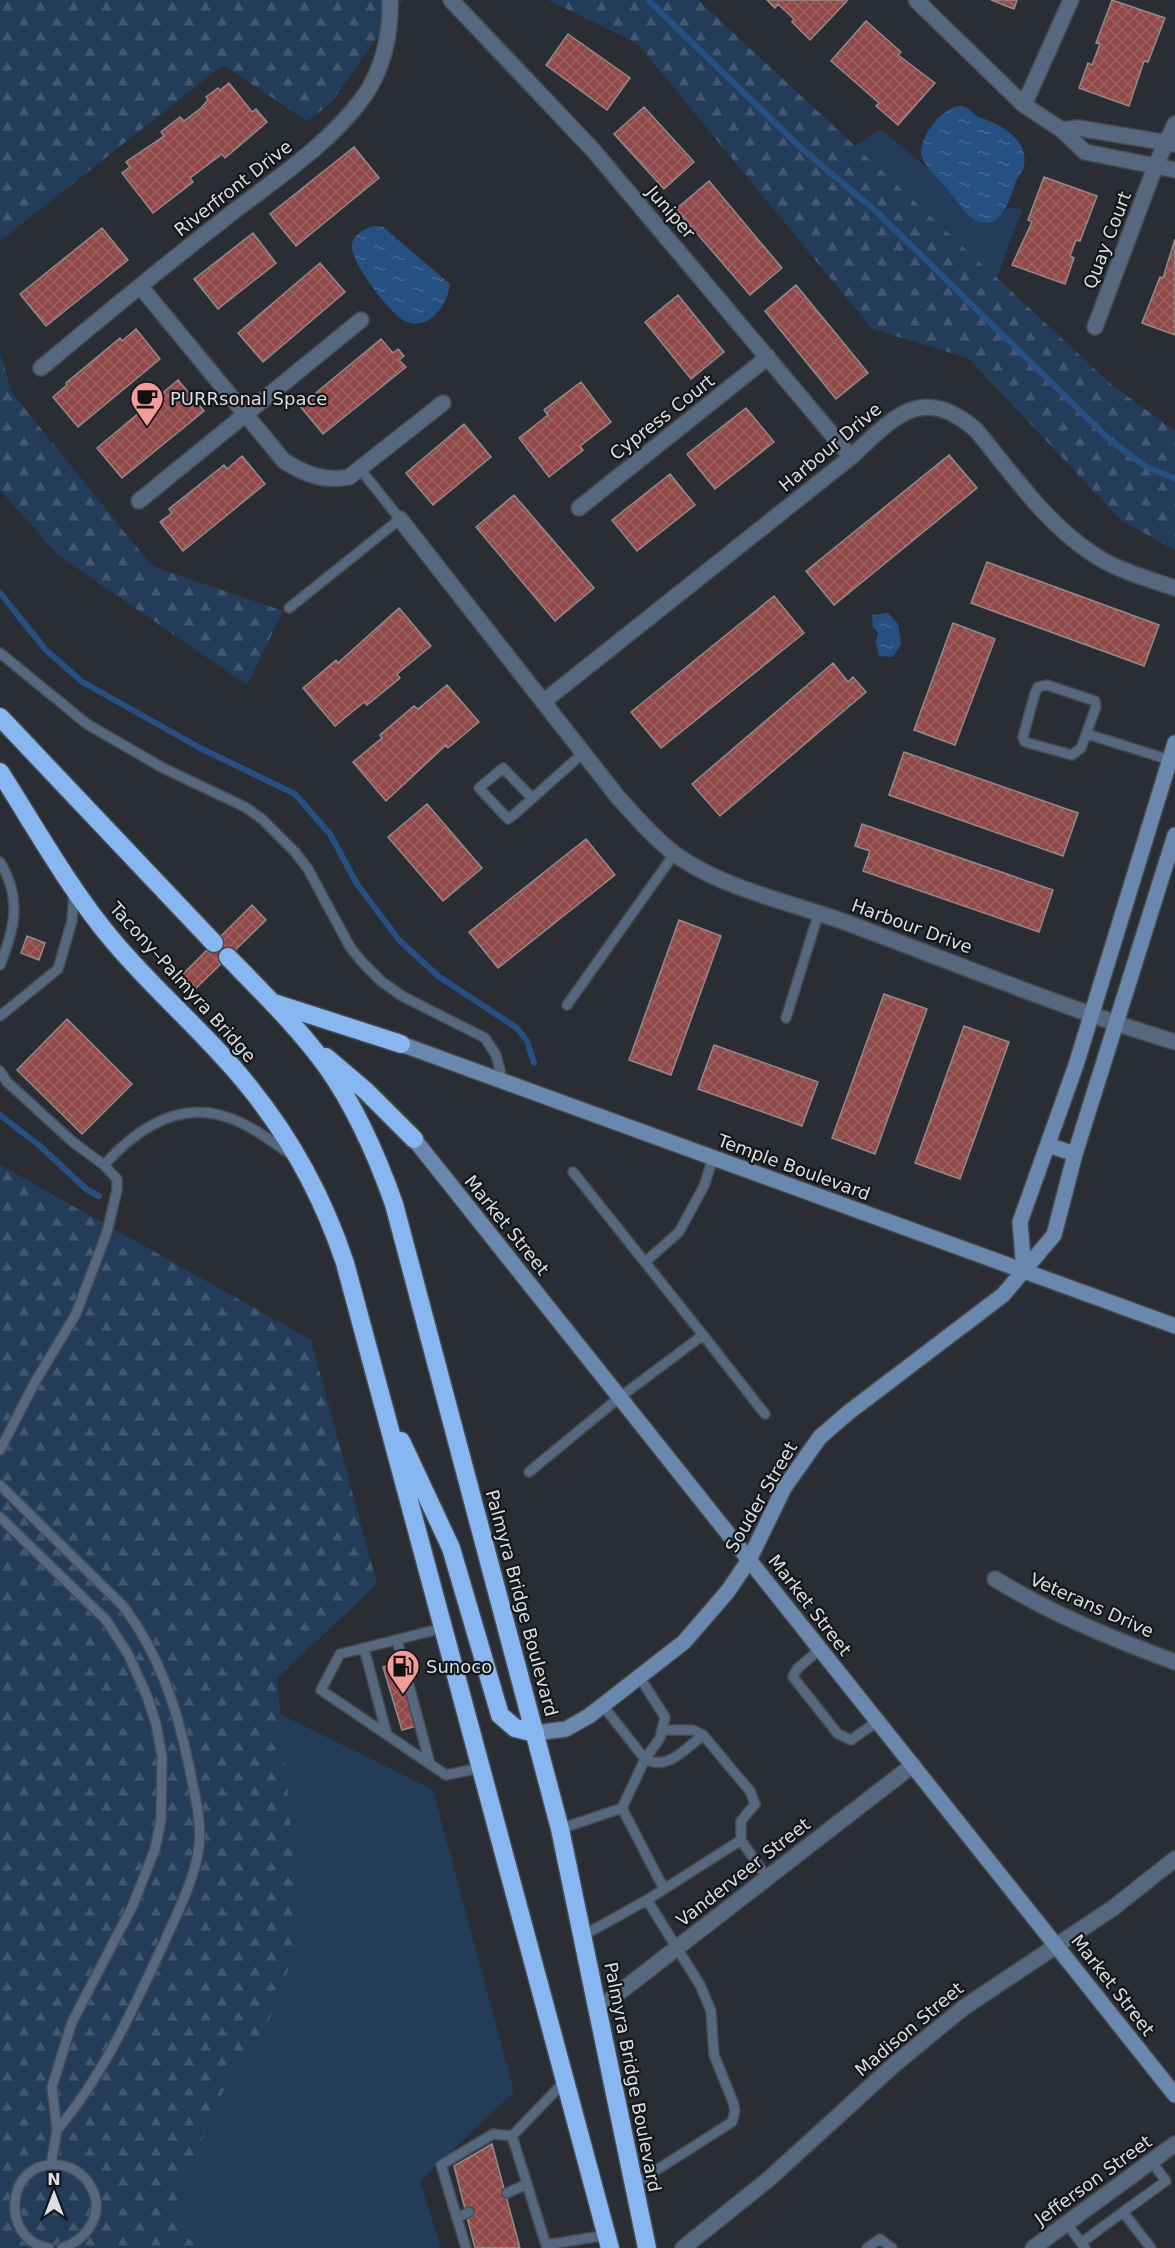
<svg xmlns="http://www.w3.org/2000/svg" width="1175" height="2248" font-family="'DejaVu Sans',sans-serif">
  <defs>
    <pattern id="forest-firs" width="22" height="20" patternUnits="userSpaceOnUse" patternTransform="scale(1.5)"><rect width="22" height="20" fill="#233c5a"/><path d="M5 1l3.5 6h-7zM16 11l3.5 6h-7z" fill="#425871"/></pattern>
    <pattern id="water-ripples" width="26" height="14" patternUnits="userSpaceOnUse" patternTransform="scale(1.5)"><rect width="26" height="14" fill="#265082"/><path d="M2 4q2-2 4 0t4 0M15 11q2-2 4 0t4 0" fill="none" stroke="#456993"/></pattern>
    <pattern id="building-cross-hatch" width="8" height="8" patternUnits="userSpaceOnUse" patternTransform="scale(1.5)"><rect width="8" height="8" fill="#904849"/><path d="M0 0l8 8M0 8l8-8" fill="none" stroke="#9f6263"/></pattern>
  </defs>
  <rect width="100%" height="100%" fill="#2a2e34"/>
  <!-- green -->
  <path fill="#233c5a" d="M 880,129 L 936,175 L 966,212 L 980,222 L 998,218 L 1007,208 L 1022,209 L 997,278 L 855,146 Z
    M 280,1714 L 433,1790 L 514,2092 L 420,2181 L 441,2248 L 199,2248 L 174,2224 L 186,2176 L 227,2083 L 258,2048 L 301,1937 Z"/>
  <!-- forest -->
  <path fill="url(#forest-firs)" d="M 0,0 L 403,0 L 330,104 L 307,121 L 223,65 L 0,241 Z
    M 548,0 L 698,0 L 1112,385 L 1175,431 L 1175,550 L 1122,521 L 968,358 L 872,329 L 637,43 Z
    M 0,352 L 12,393 L 152,566 L 283,611 L 247,685 L 58,555 L 0,490 Z
    M 0,1165 L 311,1340 L 377,1584 L 277,1678 L 301,1937 L 258,2048 L 227,2083 L 186,2176 L 174,2224 L 199,2248 L 0,2248 Z"/>
  <!-- water -->
  <path fill="url(#water-ripples)" d="M 958,106 C 970,106 971,114 981,118 C 1001,124 1032,142 1023,169 C 1022,173 1018,176 1016,181 C 1010,197 1003,231 977,221 C 967,217 959,203 952,195 C 943,182 926,170 921,155 C 921,135 939,111 958,106 Z
    M 373,226 L 383,227 L 450,284 C 448,305 427,334 403,320 C 388,311 348,259 352,244 C 354,234 364,229 373,226 Z
    M 888,613 L 898,624 L 901,644 L 893,657 L 879,656 L 876,642 L 878,632 L 873,627 L 872,615 Z"/>
  <g fill="none" stroke-linecap="round" stroke-linejoin="round">
    <!-- stream -->
    <path stroke="#265082" stroke-width="6" d="M 648,0 L 801,148 L 877,212 L 1111,441 L 1145,466 L 1175,479
      M 0,593 L 45,649 L 81,681 L 200,748 L 295,794 L 330,834 L 357,884 L 399,940 L 438,976 L 517,1028 L 527,1041 L 534,1063
      M 0,1115 L 40,1146 L 86,1189 L 99,1196"/>
  </g>
  <!-- building -->
  <path fill="url(#building-cross-hatch)" stroke="#938a89" stroke-width="1.5" d="M 767,0 L 845,0 L 847,1 L 810,40 L 792,22 L 794,19 L 778,4 L 775,8 Z
    M 991,0 L 1017,0 L 1014,9 Z
    M 1112,0 L 1165,18 L 1148,62 L 1144,61 L 1129,106 L 1079,88 L 1088,63 L 1092,65 L 1100,44 L 1096,43 Z
    M 866,21 L 901,52 L 898,55 L 935,83 L 898,125 L 876,106 L 879,103 L 831,61 Z
    M 568,34 L 630,78 L 607,110 L 546,65 Z
    M 229,83 L 252,112 L 256,109 L 267,122 L 225,158 L 222,154 L 190,178 L 193,182 L 153,213 L 122,173 L 130,167 L 126,162 L 164,136 L 161,132 L 180,117 L 184,121 L 201,108 L 208,100 L 206,97 L 218,88 L 220,90 Z
    M 644,107 L 694,162 L 664,189 L 614,134 Z
    M 354,147 L 379,178 L 296,246 L 270,214 Z
    M 1044,177 L 1097,196 L 1080,241 L 1076,240 L 1070,256 L 1074,258 L 1065,284 L 1012,265 L 1032,222 L 1028,220 Z
    M 709,181 L 782,268 L 750,295 L 676,209 Z
    M 102,228 L 128,260 L 46,326 L 20,294 Z
    M 253,233 L 276,263 L 218,309 L 194,279 Z
    M 1175,239 L 1175,335 L 1142,323 L 1160,277 L 1163,278 Z
    M 320,263 L 345,292 L 263,362 L 238,333 Z
    M 796,285 L 868,373 L 836,399 L 765,311 Z
    M 678,295 L 724,352 L 691,379 L 645,322 Z
    M 136,329 L 160,359 L 78,427 L 53,397 L 67,385 L 66,383 L 120,338 L 122,341 Z
    M 381,339 L 393,353 L 398,349 L 404,356 L 399,360 L 406,367 L 323,434 L 300,406 Z
    M 178,380 L 204,411 L 122,478 L 97,448 Z
    M 581,382 L 611,422 L 580,446 L 583,450 L 549,477 L 519,438 L 548,415 L 544,410 Z
    M 746,408 L 774,442 L 715,489 L 687,454 Z
    M 464,424 L 491,457 L 433,505 L 406,473 Z
    M 949,455 L 977,488 L 834,605 L 806,571 Z
    M 242,456 L 265,484 L 183,551 L 160,522 L 172,513 L 169,509 L 224,465 L 227,469 Z
    M 670,474 L 695,505 L 637,551 L 612,520 Z
    M 514,495 L 594,588 L 555,621 L 476,527 Z
    M 987,562 L 1159,625 L 1144,666 L 971,603 Z
    M 774,596 L 804,633 L 661,748 L 631,712 Z
    M 399,608 L 431,646 L 397,674 L 400,678 L 367,705 L 364,702 L 335,726 L 303,688 L 336,660 L 338,663 Z
    M 953,623 L 995,639 L 955,745 L 914,730 Z
    M 833,663 L 848,682 L 853,677 L 866,692 L 720,816 L 692,784 Z
    M 447,685 L 479,722 L 448,748 L 446,745 L 386,801 L 353,762 L 382,738 L 380,735 L 414,706 L 418,709 Z
    M 904,752 L 1078,813 L 1063,856 L 889,795 Z
    M 427,804 L 482,868 L 443,901 L 388,837 Z
    M 862,824 L 1053,890 L 1039,932 L 863,871 L 870,851 L 855,846 Z
    M 586,839 L 615,875 L 498,968 L 469,932 Z
    M 252,905 L 266,920 L 190,994 L 176,981 Z
    M 679,920 L 721,936 L 671,1075 L 629,1060 Z
    M 27,936 L 45,943 L 39,960 L 21,953 Z
    M 884,994 L 927,1009 L 875,1154 L 832,1138 Z
    M 67,1019 L 132,1084 L 82,1134 L 17,1070 Z
    M 964,1026 L 1009,1042 L 960,1179 L 915,1163 Z
    M 714,1045 L 818,1082 L 802,1126 L 698,1089 Z
    M 405,1660 L 424,1724 L 402,1730 L 383,1667 Z
    M 492,2144 L 520,2248 L 475,2248 L 454,2166 Z"/>
  <g fill="none" stroke-linecap="round" stroke-linejoin="round">
    <defs>
      <path id="lane" d="M 289,608 L 400,519 L 360,469
        M 0,653 L 87,724 L 163,768 L 245,807 L 262,819 L 295,852 L 308,869 L 350,947 L 363,963 L 381,981 L 402,996 L 485,1038 L 496,1055 L 503,1082
        M 1047,685 L 1095,701 L 1096,707 L 1081,748 L 1072,755 L 1025,742 L 1023,737 L 1035,693 L 1038,687 Z
        M 1087,734 L 1173,761
        M 532,798 L 503,768 L 479,788 L 508,819 L 516,813 L 583,753
        M 0,862 C 22,898 15,928 0,965
        M 567,1005 L 675,853
        M 0,1016 L 58,969 L 72,921 L 74,892
        M 786,1018 L 819,912
        M 0,1071 L 7,1082 L 74,1143 L 104,1165 L 117,1179 L 117,1190 L 107,1232 L 76,1314 L 35,1382 L 0,1450
        M 104,1165 C 139,1126 184,1097 237,1121 C 257,1129 274,1144 292,1155
        M 645,1262 L 679,1232 L 704,1186 L 713,1158
        M 703,1335 L 765,1414
        M 529,1472 L 620,1397 L 703,1335 L 573,1172
        M 0,1485 L 124,1607 C 160,1656 177,1708 189,1766 C 194,1792 202,1820 199,1847 C 194,1882 177,1913 163,1945 C 133,2009 103,2076 57,2130
        M 0,1517 L 106,1620 L 128,1654 L 147,1696 L 156,1724 L 162,1756 L 161,1820 L 155,1849 L 133,1905 L 72,2022 L 52,2087 L 57,2130 L 51,2164
        M 443,1628 L 340,1654 L 321,1690 L 446,1775 L 480,1768
        M 397,1640 L 430,1764
        M 364,1648 L 387,1735
        M 820,1649 L 797,1669 L 793,1677 L 838,1734 L 851,1740 L 878,1721
        M 603,1706 L 645,1759 C 668,1771 685,1749 703,1735
        M 662,1730 L 693,1730 L 703,1735 L 750,1791 L 755,1804 L 741,1821 L 741,1840
        M 622,1808 L 664,1889
        M 560,1829 L 622,1808 L 645,1759 L 660,1738 L 665,1717 L 640,1678
        M 584,1935 L 647,1900
        M 566,2080 L 512,2136 L 546,2245 L 607,2235
        M 633,2185 L 732,2122 L 735,2111 L 733,2102 L 714,2055 L 711,2011 L 700,1985 L 647,1900 L 741,1840 L 767,1878
        M 507,2193 L 527,2184
        M 457,2218 L 469,2212
        M 1067,2224 L 1085,2248
        M 1081,2243 L 1123,2212
        M 49,2248 C 0,2241 4,2159 59,2165 C 73,2167 84,2174 91,2187 C 106,2214 86,2240 62,2248
        M 466,2248 L 441,2165 L 493,2134 L 512,2136
        M 867,2248 L 880,2239 L 892,2248
        M 1151,2248 L 1123,2212 L 1166,2181 L 1151,2161"/>
      <path id="street" d="M 451,0 L 593,150 L 851,457
        M 916,0 L 1024,105 L 1062,130 L 1085,152 L 1175,170
        M 1024,105 L 1071,0
        M 1062,130 L 1078,128 L 1175,144
        M 140,286 L 284,461 C 305,474 323,482 349,477 L 443,403
        M 1095,327 L 1155,167 L 1175,124
        M 41,368 C 103,316 165,265 228,216 C 274,180 327,146 362,99 C 383,71 391,34 390,0
        M 139,501 L 361,320
        M 579,508 L 768,357
        M 400,519 L 617,796 C 637,818 657,842 682,859 C 727,889 792,903 842,921 C 953,962 1063,1008 1175,1042
        M 543,702 L 851,457 C 894,417 922,383 976,430 C 1011,472 1044,521 1090,552 C 1115,570 1146,578 1175,588
        M 995,1579 C 1052,1614 1113,1639 1175,1662
        M 598,2009 L 913,1765
        M 683,2248 L 770,2178 L 895,2064 L 963,2008 L 1113,1908 L 1175,1859
        M 1033,2248 L 1175,2144"/>
      <path id="secondary" d="M 401,1044 L 1175,1326
        M 414,1139 L 1175,2095
        M 1048,1145 L 1075,1154
        M 1024,1271 L 1020,1222 L 1076,1065 L 1175,743
        M 535,1733 L 566,1729 L 589,1716 L 684,1642 L 728,1591 L 749,1560 L 784,1488 L 820,1437 L 849,1412 L 1003,1295 L 1054,1235 L 1075,1154 L 1175,835"/>
      <path id="highway" d="M 0,717 L 214,943
        M 0,772 C 37,830 70,890 114,942 C 157,993 209,1036 250,1088 C 292,1140 324,1200 345,1263 L 610,2248
        M 228,957 C 262,992 298,1027 327,1067 C 356,1108 377,1156 394,1204 L 560,1829 L 647,2248
        M 274,1003 L 401,1044
        M 326,1057 L 366,1091 L 414,1139
        M 401,1441 L 451,1548 L 500,1715 L 515,1728 L 535,1733"/>
    </defs>
    <!-- lane casing -->
    <use href="#lane" stroke="#464a50" stroke-width="12"/>
    <!-- street casing -->
    <use href="#street" stroke="#464a50" stroke-width="18"/>
    <!-- secondary casing -->
    <use href="#secondary" stroke="#464a50" stroke-width="18"/>
    <!-- highway casing -->
    <use href="#highway" stroke="#464a50" stroke-width="21"/>
    <!-- lane -->
    <use href="#lane" stroke="#55687f" stroke-width="9"/>
    <!-- street -->
    <use href="#street" stroke="#55687f" stroke-width="15"/>
    <!-- secondary -->
    <use href="#secondary" stroke="#6a88ad" stroke-width="15"/>
    <!-- highway -->
    <use href="#highway" stroke="#88b6f0" stroke-width="18"/>
  </g>
  <!-- icons -->
  <defs>
    <symbol id="cafe-pin" viewBox="-11 -11 22 30"><path d="M0 17L-7.5 6A9.5 9.5 0 1 1 7.5 6Z" fill="#f59b9a" stroke="#151619"/><path d="M-5.5-4.5H6V0H3Q3 3.5 0 3.5H-2.5Q-5.5 3.5-5.5 0ZM3-3.2v2h1.7v-2ZM-6 4.5H4V6H-6Z" fill="#111"/></symbol>
    <symbol id="fuel-pin" viewBox="-11 -11 22 30"><path d="M0 17L-7.5 6A9.5 9.5 0 1 1 7.5 6Z" fill="#f59b9a" stroke="#151619"/><path d="M-5.5-6h7V0h2V4h1.3V-2.5L3-4.5l.8-.8L6-3V5H2.5V1h-1V6h-7ZM-4.2-4.7v3.2H.2V-4.7Z" fill="#111"/></symbol>
  </defs>
  <g fill-rule="evenodd">
    <use href="#cafe-pin" x="128" y="379" width="38" height="52"/>
    <use href="#fuel-pin" x="384" y="1647" width="38" height="52"/>
  </g>
  <g text-anchor="middle" dominant-baseline="central" stroke-width="4.5" stroke-linejoin="round" paint-order="stroke">
    <!-- street labels -->
    <g font-size="18" fill="#dbdee2" stroke="#151619">
      <text transform="translate(233 188) rotate(-38)">Riverfront Drive</text>
      <text transform="translate(671 212) rotate(49)">Juniper</text>
      <text transform="translate(1107 240) rotate(-69)">Quay Court</text>
      <text transform="translate(662 417) rotate(-38)">Cypress Court</text>
      <text transform="translate(830 447) rotate(-40)">Harbour Drive</text>
      <text transform="translate(912 926) rotate(20)">Harbour Drive</text>
      <text transform="translate(183 982) rotate(48)">Tacony–Palmyra Bridge</text>
      <text transform="translate(794 1167) rotate(20)">Temple Boulevard</text>
      <text transform="translate(507 1225) rotate(51)">Market Street</text>
      <text transform="translate(761 1497) rotate(-60)">Souder Street</text>
      <text transform="translate(522 1603) rotate(75)">Palmyra Bridge Boulevard</text>
      <text transform="translate(810 1605) rotate(52)">Market Street</text>
      <text transform="translate(1092 1605) rotate(24)">Veterans Drive</text>
      <text transform="translate(743 1872) rotate(-38)">Vanderveer Street</text>
      <text transform="translate(1113 1985) rotate(52)">Market Street</text>
      <text transform="translate(909 2029) rotate(-40)">Madison Street</text>
      <text transform="translate(633 2077) rotate(79)">Palmyra Bridge Boulevard</text>
      <text transform="translate(1093 2180) rotate(-36)">Jefferson Street</text>
    </g>
    <!-- poi labels -->
    <g font-size="18" fill="#dbdee2" stroke="#151619" text-anchor="start">
      <text x="170" y="398">PURRsonal Space</text>
      <text x="426" y="1666">Sunoco</text>
    </g>
  </g>
  <!-- north arrow -->
  <g transform="translate(54 2194)" stroke="#151619" stroke-width="4.5" paint-order="stroke">
  <path d="M0-4.5L10 22L0 15L-10 22Z" fill="#dbdee2"/>
  <text y="-9" font-size="16" font-weight="bold" text-anchor="middle" fill="#dbdee2">N</text>
  </g>
</svg>
